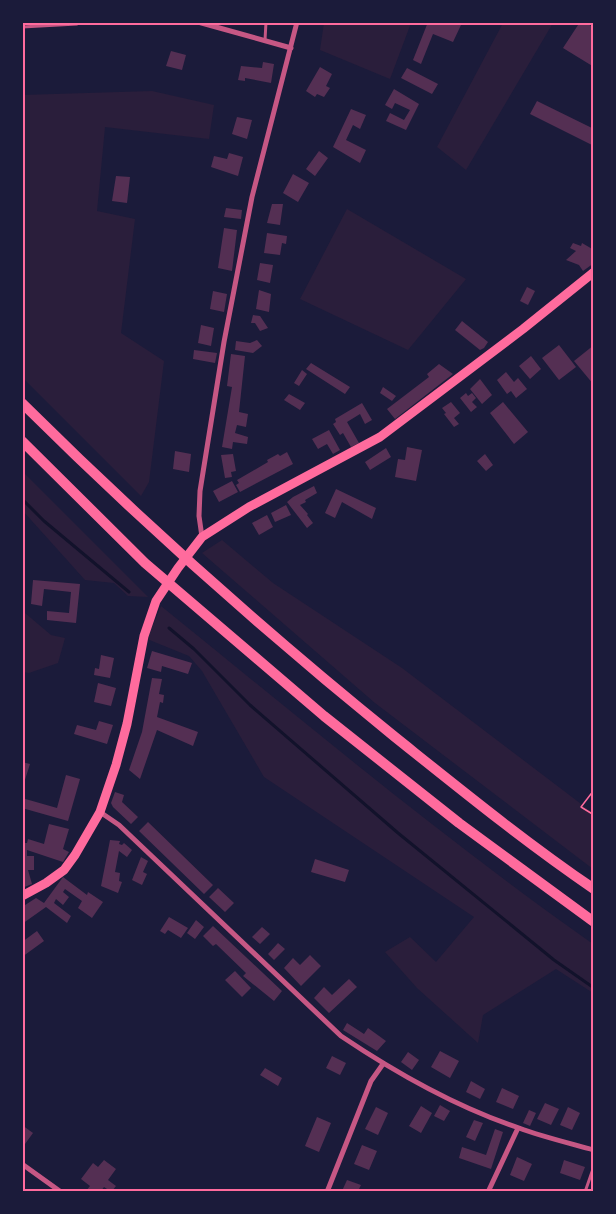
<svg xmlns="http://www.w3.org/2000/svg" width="616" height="1214" font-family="'DejaVu Sans',sans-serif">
  <rect width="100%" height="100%" fill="#1b1b3a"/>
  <!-- green -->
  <path fill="#2a1e3b" d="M 324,23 L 324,22 L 411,23 L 390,79 L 320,50 Z
    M 503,23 L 553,23 L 466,170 L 437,147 Z
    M 152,91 L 214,105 L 209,139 L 105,127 L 97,211 L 135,219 L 121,333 L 164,361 L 149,482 L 141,496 L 23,378 L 22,95 Z
    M 347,209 L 466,279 L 408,350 L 300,299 Z
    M 23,472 L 148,597 L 128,596 L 114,583 L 85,580 L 23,511 Z
    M 222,540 L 273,583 L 402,668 L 593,813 L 593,869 L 375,703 L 202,553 Z
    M 161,606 C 303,721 444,839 593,944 L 593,993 L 556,969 L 483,1015 L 478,1043 L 417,988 L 385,952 L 410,937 L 436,962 L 474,917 L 264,777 L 202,671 L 189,656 L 147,639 Z
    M 23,613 L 25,613 L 51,635 L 65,638 L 58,663 L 29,673 L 23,672 Z"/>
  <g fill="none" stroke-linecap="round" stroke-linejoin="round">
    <!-- stream -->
    <path stroke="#12122b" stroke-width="3" d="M 22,499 L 44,521 L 129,592
      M 169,628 L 194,649 L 250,705 L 398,833 L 554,960 L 594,988"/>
  </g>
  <!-- building -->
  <path fill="#542f53" d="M 428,22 L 453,22 L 461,25 L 453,42 L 433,34 L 421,64 L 413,60 Z
    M 580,22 L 585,22 L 594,28 L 594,67 L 563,48 Z
    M 171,51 L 186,55 L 182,70 L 166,66 Z
    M 263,62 L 274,64 L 271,83 L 245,78 L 245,81 L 238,80 L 241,66 L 262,68 Z
    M 320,67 L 332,74 L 326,86 L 330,88 L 324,97 L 317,94 L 315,97 L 306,91 Z
    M 407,68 L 438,84 L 432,94 L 401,78 Z
    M 394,89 L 419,104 L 406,130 L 386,121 L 390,113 L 404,120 L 410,110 L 395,103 L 392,109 L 385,105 Z
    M 537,101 L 594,129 L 594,146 L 530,114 Z
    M 351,109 L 366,115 L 360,129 L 353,125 L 346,140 L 366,150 L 360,163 L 333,147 Z
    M 237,117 L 252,120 L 247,139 L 232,134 Z
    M 319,151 L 328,158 L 315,176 L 306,169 Z
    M 229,153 L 243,157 L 238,176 L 211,167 L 214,156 L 227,159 Z
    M 293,174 L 309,183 L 298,202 L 283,193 Z
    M 116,176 L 130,177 L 127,203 L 112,201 Z
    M 272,204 L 283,204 L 280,225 L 267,223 Z
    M 226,208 L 242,210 L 241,219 L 224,217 Z
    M 224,228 L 237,230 L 232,271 L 218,268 Z
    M 267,233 L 287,236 L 286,244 L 282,243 L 280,255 L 264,253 Z
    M 573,243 L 581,246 L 582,243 L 594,250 L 594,263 L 583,271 L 579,265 L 566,260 L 576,251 L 570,248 Z
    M 260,263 L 273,265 L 270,283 L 257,280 Z
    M 527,287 L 535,291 L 528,305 L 520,301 Z
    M 259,290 L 271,294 L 269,312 L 256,309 Z
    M 213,291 L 227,294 L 224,312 L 210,309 Z
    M 253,315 L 260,316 L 268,328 L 260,331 L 255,323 L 251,323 Z
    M 462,321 L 488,342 L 484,348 L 480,350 L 455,330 Z
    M 201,325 L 214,328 L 211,346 L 198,343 Z
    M 257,340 L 262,346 L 253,353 L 235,350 L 236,341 L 250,343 Z
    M 559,345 L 576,367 L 559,380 L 542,358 Z
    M 594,345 L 594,385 L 574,361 Z
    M 194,350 L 217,353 L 215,363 L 193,359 Z
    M 231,354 L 245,356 L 239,412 L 248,414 L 246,427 L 237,425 L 235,433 L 248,437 L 247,444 L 233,442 L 232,449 L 222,447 L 232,387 L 227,386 Z
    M 531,356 L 541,369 L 530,379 L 519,366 Z
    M 311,363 L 350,387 L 345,394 L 306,369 Z
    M 439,364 L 453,374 L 395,419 L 387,409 L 429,377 L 427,374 Z
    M 302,370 L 307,374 L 299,386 L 294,383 Z
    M 506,372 L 514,382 L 518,378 L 527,389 L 516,398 L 511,391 L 507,394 L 497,380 Z
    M 480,379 L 492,395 L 482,404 L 470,389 Z
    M 383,387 L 396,396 L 392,401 L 380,393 Z
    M 466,393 L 468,396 L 472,393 L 476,398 L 472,402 L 477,407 L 471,412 L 460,398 Z
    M 289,394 L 305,403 L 300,410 L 284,400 Z
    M 451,402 L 460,413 L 454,418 L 459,424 L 454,427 L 444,414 L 446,413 L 442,408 Z
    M 503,402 L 528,432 L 514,444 L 490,413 Z
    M 362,403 L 372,420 L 365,424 L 360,414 L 347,422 L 359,443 L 351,447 L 343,433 L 340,435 L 333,424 L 336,422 L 335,419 Z
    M 329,430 L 340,450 L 333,454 L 327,444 L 318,449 L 312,439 Z
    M 407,447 L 422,450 L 416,481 L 395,477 L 398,459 L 405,460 Z
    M 386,448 L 391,457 L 370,470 L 365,462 Z
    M 175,451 L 191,454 L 189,472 L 173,469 Z
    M 287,452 L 293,464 L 240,492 L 236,485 L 239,483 L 237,480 L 268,462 L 267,460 L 278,454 L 280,456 Z
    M 233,454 L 236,471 L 231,472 L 232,477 L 225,478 L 221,455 Z
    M 485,454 L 493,465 L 486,471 L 477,461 Z
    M 232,481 L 238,492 L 219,502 L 213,491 Z
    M 314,486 L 317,493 L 305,500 L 306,502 L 300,505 L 308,514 L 307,515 L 313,523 L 307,528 L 287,502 L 293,497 Z
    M 336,489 L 376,508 L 372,519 L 342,502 L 335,518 L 325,513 Z
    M 286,505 L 291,515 L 275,522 L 271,513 Z
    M 267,515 L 273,527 L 259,535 L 252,523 Z
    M 33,580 L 80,584 L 76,623 L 47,620 L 47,611 L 69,613 L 71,592 L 44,589 L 42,606 L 31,604 Z
    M 152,651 L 192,663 L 188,674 L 162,666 L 161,672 L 147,668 Z
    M 101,655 L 114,658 L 110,678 L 94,675 L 95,668 L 99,669 Z
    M 152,678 L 162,679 L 159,694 L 164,695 L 163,703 L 160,702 L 157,717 L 198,732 L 193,746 L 157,730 L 140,779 L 129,770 L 142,732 Z
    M 98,683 L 116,688 L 111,706 L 94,702 Z
    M 99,721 L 113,725 L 107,744 L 74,734 L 77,725 L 96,730 Z
    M 22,762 L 30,764 L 23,786 L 22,786 Z
    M 66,775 L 80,779 L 68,821 L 22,808 L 22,798 L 57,808 Z
    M 115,792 L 124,795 L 122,802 L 138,817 L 131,824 L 113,807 L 111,803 Z
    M 148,822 L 213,885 L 204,894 L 139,831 Z
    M 49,824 L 69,829 L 63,849 L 69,852 L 63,862 L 27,850 L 27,856 L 34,856 L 34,870 L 28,870 L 32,884 L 22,888 L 22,843 L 27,843 L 28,839 L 44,844 Z
    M 110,840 L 120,841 L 119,844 L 122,845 L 124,843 L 132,850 L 127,857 L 119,851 L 115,872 L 120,873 L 119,881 L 122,882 L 118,893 L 101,886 Z
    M 141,857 L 148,861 L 143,872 L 147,874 L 142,885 L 132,880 Z
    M 315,859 L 349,870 L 345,882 L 311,872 Z
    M 63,877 L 87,895 L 88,892 L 103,902 L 92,918 L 78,908 L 82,901 L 65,889 L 63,892 L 69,897 L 63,905 L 56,899 L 54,903 L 71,916 L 67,923 L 46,907 L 22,924 L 22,907 L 36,898 L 44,903 Z
    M 218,888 L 234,903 L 225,912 L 209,897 Z
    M 169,917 L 188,928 L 181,938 L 168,930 L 165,934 L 160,931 Z
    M 196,920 L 204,927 L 195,939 L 187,933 Z
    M 213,926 L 282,991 L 274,1001 L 243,976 L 246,973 L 216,944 L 213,946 L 203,936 Z
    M 262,927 L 270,934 L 260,944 L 252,937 Z
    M 37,931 L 44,941 L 22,957 L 22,942 Z
    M 278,943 L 285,949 L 274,960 L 268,954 Z
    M 310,955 L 321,966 L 301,986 L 284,968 L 293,958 L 300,965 Z
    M 235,971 L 251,988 L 242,997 L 225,980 Z
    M 349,979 L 357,987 L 329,1013 L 314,998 L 324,987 L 332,995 Z
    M 347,1023 L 364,1034 L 368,1028 L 386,1041 L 377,1051 L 343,1030 Z
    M 440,1051 L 459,1061 L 450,1078 L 431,1067 Z
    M 408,1052 L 419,1060 L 412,1070 L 401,1062 Z
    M 332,1056 L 346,1063 L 340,1075 L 326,1068 Z
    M 265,1068 L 282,1078 L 278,1086 L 260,1075 Z
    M 471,1081 L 485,1089 L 480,1099 L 466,1092 Z
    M 502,1088 L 519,1096 L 513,1109 L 496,1102 Z
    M 545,1103 L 559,1109 L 551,1125 L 537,1119 Z
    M 440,1105 L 450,1111 L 444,1121 L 434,1116 Z
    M 421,1106 L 432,1113 L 421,1133 L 409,1126 Z
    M 376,1107 L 388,1113 L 378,1135 L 365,1129 Z
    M 568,1107 L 580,1113 L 572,1130 L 560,1125 Z
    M 529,1110 L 536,1113 L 530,1126 L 523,1123 Z
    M 317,1117 L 331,1123 L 319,1152 L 305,1146 Z
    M 474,1120 L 483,1123 L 475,1141 L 466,1137 Z
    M 22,1125 L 33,1133 L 25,1144 L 22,1143 Z
    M 495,1129 L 503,1132 L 491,1169 L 459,1158 L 462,1147 L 486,1155 Z
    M 362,1145 L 377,1151 L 369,1170 L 354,1164 Z
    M 517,1157 L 532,1164 L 524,1181 L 510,1175 Z
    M 104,1160 L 116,1169 L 108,1180 L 116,1186 L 112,1191 L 105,1191 L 107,1189 L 104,1187 L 101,1191 L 86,1191 L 90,1186 L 81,1179 L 93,1163 L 98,1167 Z
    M 564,1160 L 585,1167 L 580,1180 L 560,1173 Z
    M 347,1180 L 361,1185 L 358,1191 L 342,1191 Z"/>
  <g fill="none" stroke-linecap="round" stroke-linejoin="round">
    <!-- path -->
    <path stroke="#ff6b9d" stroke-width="1.5" d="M 594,790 L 581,807 L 594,815"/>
    <!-- service -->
    <path stroke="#c65784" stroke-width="3" d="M 22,27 L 77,24 L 79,22
      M 265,40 L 266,22
      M 585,1192 L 594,1166"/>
    <!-- minor -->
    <path stroke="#c65784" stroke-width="5" d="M 198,22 L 291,48
      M 202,537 L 199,516 L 200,491 L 224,342 L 252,197 L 297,22
      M 100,812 L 119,825 L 341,1036 C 396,1073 456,1107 519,1128 C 543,1137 569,1143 594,1150
      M 22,1164 L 61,1192
      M 327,1192 L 371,1081 L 383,1064
      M 488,1192 L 518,1128"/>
    <!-- primary -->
    <path stroke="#ff6b9d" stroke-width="9" d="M 22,896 L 46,883 L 64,870 L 75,855 L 100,812 L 116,765 L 127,724 L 144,636 L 156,601 L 178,568 L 202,537 L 249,507 L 380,437 L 523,329 L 594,272"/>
    <!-- motorway -->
    <path stroke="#ff6b9d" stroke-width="10" d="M 22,403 C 141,521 265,632 395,737 C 460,789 525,842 594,889
      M 22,441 L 145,563 L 324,716 L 459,823 L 594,922"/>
  </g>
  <!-- border -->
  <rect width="616" height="1214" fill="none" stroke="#1b1b3a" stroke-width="48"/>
  <rect x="24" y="24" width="568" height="1166" fill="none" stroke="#ff6b9d" stroke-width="2"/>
</svg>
